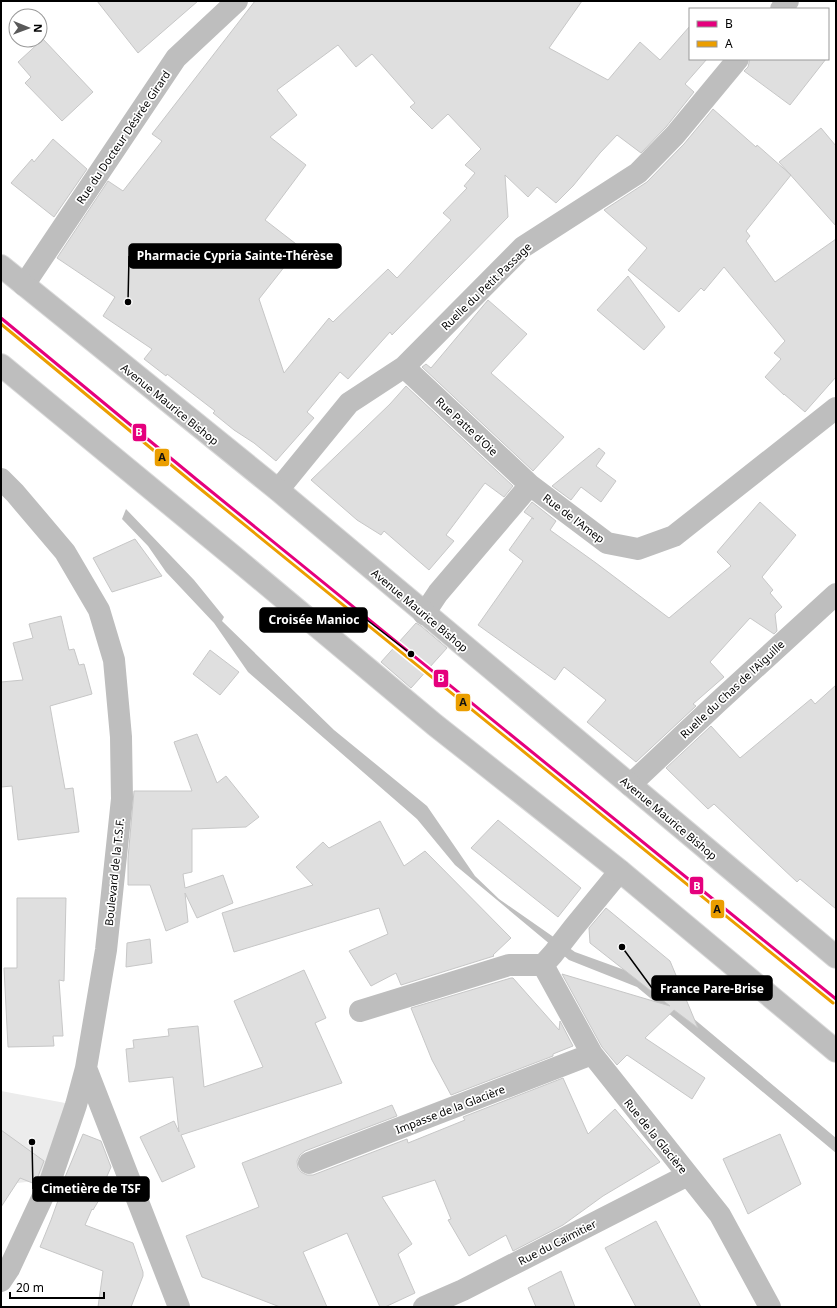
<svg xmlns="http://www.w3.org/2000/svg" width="837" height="1308" font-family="'Noto Sans',sans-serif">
  <rect width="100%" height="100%" fill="#fff"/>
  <!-- green -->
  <path fill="#ececec" d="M 1,1091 L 76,1105 L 51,1179 L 1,1185 Z"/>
  <!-- water -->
  <path fill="#bfbfbf" d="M 126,509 L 194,580 L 224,617 L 222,621 L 334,730 L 427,806 L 475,876 L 499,899 L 575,952 L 644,977 L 836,1138 L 836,1153 L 637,987 L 569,960 L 455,865 L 417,819 L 248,672 L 214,623 L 166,572 L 148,546 L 122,519 Z"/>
  <!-- building -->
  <path fill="#dfdfdf" stroke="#c7c7c7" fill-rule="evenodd" d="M 97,1 L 198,1 L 138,53 Z
    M 255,1 L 582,1 L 549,48 L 608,80 L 640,42 L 660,60 L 690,26 L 690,59 L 707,59 L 685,84 L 694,92 L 666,127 L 641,153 L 617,135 L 600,153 L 573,186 L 556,203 L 537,187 L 528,197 L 505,175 L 508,217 L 392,335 L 390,332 L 348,379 L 340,372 L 307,412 L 314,418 L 276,461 L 254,443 L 234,430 L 213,413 L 215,411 L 167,374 L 166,376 L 144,359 L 152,349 L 103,316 L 115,297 L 57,258 L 108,181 L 123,191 L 162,141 L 152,134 ZM 338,45 L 356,67 L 372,54 L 415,103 L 410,107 L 432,129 L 448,114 L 481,149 L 465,165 L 475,173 L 464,186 L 467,188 L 443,213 L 451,220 L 397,278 L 388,269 L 333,322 L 329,318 L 284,373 L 259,299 L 300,247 L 265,220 L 306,165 L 270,137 L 297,115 L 277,90 Z
    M 43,39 L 93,92 L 62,121 L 25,83 L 31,77 L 18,62 Z
    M 750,59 L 826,59 L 790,105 L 744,71 L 748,67 Z
    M 713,109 L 756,147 L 757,145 L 791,175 L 746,231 L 750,236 L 746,241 L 775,282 L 836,239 L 836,377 L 805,412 L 784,394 L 784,395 L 765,377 L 781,359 L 774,353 L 785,341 L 724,267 L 704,291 L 701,288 L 679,312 L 628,270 L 647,248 L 604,210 L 647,182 L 684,144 Z
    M 821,128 L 836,146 L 836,226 L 779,162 Z
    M 53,139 L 87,169 L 54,217 L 11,183 L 32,159 L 34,162 Z
    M 628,276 L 665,327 L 644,350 L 597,310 Z
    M 488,300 L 527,334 L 491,373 L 564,437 L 533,471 L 422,367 L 426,364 L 431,368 Z
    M 406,386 L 513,486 L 504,497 L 485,483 L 446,535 L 454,541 L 429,570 L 384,531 L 381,535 L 357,520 L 311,480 L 390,404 Z
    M 599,448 L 605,453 L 596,466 L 616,481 L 601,502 L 581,487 L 571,500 L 552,486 Z
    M 532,502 L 556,521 L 550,530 L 596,563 L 669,618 L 731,566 L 717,552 L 760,502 L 796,535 L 762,577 L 773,590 L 770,593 L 782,607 L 775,614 L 777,631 L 774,634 L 750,618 L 710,662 L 724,677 L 693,704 L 696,706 L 636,762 L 587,722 L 606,700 L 564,667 L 555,680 L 478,625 L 523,561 L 509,550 L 532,518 L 534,519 L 524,512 Z
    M 135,539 L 162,576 L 112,592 L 93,558 Z
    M 61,616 L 69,650 L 74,649 L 79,665 L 84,664 L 92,694 L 50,706 L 65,789 L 73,788 L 79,832 L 18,840 L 12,786 L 1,787 L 1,682 L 23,680 L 13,643 L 33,638 L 29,624 Z
    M 416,623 L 421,626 L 447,648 L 411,688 L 381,662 Z
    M 210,650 L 239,672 L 220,695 L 193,674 Z
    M 836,685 L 836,909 L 800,879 L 797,882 L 714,804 L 708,809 L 666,768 L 711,726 L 740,758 L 811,699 L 815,704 Z
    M 197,734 L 217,783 L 226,776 L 259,817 L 246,827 L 192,829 L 192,872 L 183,874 L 185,888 L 223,875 L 233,903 L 197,918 L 185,893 L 188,922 L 166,931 L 150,885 L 128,885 L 128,858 L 134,791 L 192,791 L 174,742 Z
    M 498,820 L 581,888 L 558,917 L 471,848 Z
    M 380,821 L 404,866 L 425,851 L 511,938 L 493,955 L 494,956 L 401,985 L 396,973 L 371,986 L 349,951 L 388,934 L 379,908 L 234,952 L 222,913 L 313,885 L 296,867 L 323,842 L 329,848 Z
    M 17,898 L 66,898 L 64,981 L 59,980 L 63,1036 L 53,1036 L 54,1046 L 8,1047 L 4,968 L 17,968 Z
    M 606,908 L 670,961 L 698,1028 L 674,1010 L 645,1038 L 705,1078 L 692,1099 L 627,1055 L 617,1065 L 602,1047 L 562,974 L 670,1006 L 590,943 L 589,928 Z
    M 150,939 L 152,963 L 126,967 L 127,943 Z
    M 304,970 L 326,1018 L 315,1023 L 342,1083 L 181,1135 L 195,1167 L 162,1182 L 140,1137 L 174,1121 L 179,1132 L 173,1077 L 129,1082 L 126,1049 L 134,1048 L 133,1040 L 169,1036 L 168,1029 L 198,1026 L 204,1087 L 263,1067 L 234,1001 Z
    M 511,978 L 513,978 L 559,1030 L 560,1021 L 573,1046 L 553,1054 L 553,1056 L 451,1095 L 432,1060 L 411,1008 Z
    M 563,1078 L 588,1134 L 615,1109 L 660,1162 L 603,1196 L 563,1225 L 513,1251 L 506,1235 L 469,1256 L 448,1220 L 451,1219 L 435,1180 L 382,1197 L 412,1244 L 398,1254 L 415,1293 L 385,1307 L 380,1307 L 347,1233 L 303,1252 L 327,1307 L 280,1307 L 202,1277 L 186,1236 L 259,1207 L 242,1163 L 392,1105 L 397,1116 L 305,1151 L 300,1155 L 297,1161 L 298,1168 L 301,1172 L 307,1175 L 313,1175 L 407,1139 L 408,1143 L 465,1120 L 463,1117 Z
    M 1,1130 L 44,1161 L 35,1184 L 20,1178 L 1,1207 Z
    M 83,1134 L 101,1141 L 111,1167 L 97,1199 L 99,1200 L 93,1210 L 92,1209 L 85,1225 L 133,1243 L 143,1272 L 143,1276 L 131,1307 L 98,1307 L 103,1271 L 40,1247 L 51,1220 L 60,1195 L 58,1194 Z
    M 780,1134 L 801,1184 L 748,1214 L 723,1159 Z
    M 656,1221 L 701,1307 L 636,1307 L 605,1248 Z
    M 561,1271 L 575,1307 L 536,1307 L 528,1288 Z"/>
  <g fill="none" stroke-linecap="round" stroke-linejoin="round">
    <defs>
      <path id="primary" d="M 1,266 L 278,490 L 836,957
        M 1,365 L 234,557 L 435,725 L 620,871 L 836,1051"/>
    </defs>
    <!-- primary casing -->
    <use href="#primary" stroke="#dbdbdb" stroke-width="24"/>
    <!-- street -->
    <path stroke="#bebebe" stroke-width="22" d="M 781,9 L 788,1
      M 24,285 L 176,58 L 237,1
      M 404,367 L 530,485 L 607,543 L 638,549 L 674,536 L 836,408
      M 1,479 L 15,493 L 65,552 L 99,610 L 114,660 L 121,737 L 122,799 L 106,950 L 86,1068 L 76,1105 L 51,1179 L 9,1269 L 1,1281
      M 278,490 L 349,403 L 404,367 L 523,247 L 638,173 L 675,135 L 738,59
      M 424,614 L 438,593 L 530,485
      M 630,785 L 717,703 L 836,594
      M 620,871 L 574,927 L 553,954 L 543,965 L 592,1054 L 720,1215 L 770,1307
      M 360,1011 L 509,965 L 543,965
      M 86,1068 L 179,1307
      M 309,1163 L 592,1054
      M 424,1307 L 463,1290 L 688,1175"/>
    <!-- primary -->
    <use href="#primary" stroke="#bebebe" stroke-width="22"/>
    <defs>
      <path id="bus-1" d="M 1,318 L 196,479 L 836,999"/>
      <path id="bus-2" d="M 1,324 L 193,483 L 833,1003"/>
    </defs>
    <!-- bus-1 casing -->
    <use href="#bus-1" stroke="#fff" stroke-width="6"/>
    <!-- bus-2 casing -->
    <use href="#bus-2" stroke="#fff" stroke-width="6"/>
    <!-- bus-1 -->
    <use href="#bus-1" stroke="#e5007d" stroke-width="3"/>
    <!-- bus-2 -->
    <use href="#bus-2" stroke="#eb9e00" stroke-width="3"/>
  </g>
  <g text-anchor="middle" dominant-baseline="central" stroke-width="3.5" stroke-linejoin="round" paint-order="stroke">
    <!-- street labels -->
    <g font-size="11" fill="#000" stroke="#fff">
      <text transform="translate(123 137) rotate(-56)">Rue du Docteur Désirée Girard</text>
      <text transform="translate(486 286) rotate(-44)">Ruelle du Petit Passage</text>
      <text transform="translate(170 404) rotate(39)">Avenue Maurice Bishop</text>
      <text transform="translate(467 426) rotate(43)">Rue Patte d'Oie</text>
      <text transform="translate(574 518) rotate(37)">Rue de l'Amep</text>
      <text transform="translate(420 610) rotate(40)">Avenue Maurice Bishop</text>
      <text transform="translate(732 689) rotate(-43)">Ruelle du Chas de l'Aiguille</text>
      <text transform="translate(669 818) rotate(40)">Avenue Maurice Bishop</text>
      <text transform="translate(114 872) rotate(-84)">Boulevard de la T.S.F.</text>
      <text transform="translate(450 1109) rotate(-21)">Impasse de la Glacière</text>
      <text transform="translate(656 1136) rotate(51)">Rue de la Glacière</text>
      <text transform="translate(557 1242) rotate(-27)">Rue du Caïmitier</text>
    </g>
  </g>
  <!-- callouts -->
  <path fill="none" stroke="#000" stroke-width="1.5" d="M128 302L129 256M411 654L367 620M622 947L652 988M32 1142L33 1189"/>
  <g fill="#000" stroke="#fff" stroke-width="1.5">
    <circle cx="128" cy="302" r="4"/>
    <circle cx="411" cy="654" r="4"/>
    <circle cx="622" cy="947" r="4"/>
    <circle cx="32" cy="1142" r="4"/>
  </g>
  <g fill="#000" stroke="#000" stroke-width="1.5">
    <rect x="129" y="244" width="212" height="24" rx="4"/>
    <rect x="260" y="608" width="107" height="24" rx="4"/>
    <rect x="652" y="976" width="120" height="24" rx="4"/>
    <rect x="33" y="1177" width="116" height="24" rx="4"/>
  </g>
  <g font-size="12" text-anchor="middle" font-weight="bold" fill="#fff">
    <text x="235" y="260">Pharmacie Cypria Sainte-Thérèse</text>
    <text x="314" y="624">Croisée Manioc</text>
    <text x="712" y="993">France Pare-Brise</text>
    <text x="91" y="1193">Cimetière de TSF</text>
  </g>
  <g stroke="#fff" stroke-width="1.5">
    <rect x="132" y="423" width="15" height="19" rx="4" fill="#e5007d"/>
    <rect x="154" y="448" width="16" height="19" rx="4" fill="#eb9e00"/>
    <rect x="433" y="669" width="16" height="19" rx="4" fill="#e5007d"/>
    <rect x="455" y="693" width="16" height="19" rx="4" fill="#eb9e00"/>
    <rect x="689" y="876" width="15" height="19" rx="4" fill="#e5007d"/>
    <rect x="710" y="899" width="15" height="20" rx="4" fill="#eb9e00"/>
  </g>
  <g font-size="11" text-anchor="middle" font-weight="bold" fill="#fff">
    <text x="139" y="436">B</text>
    <text x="441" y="682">B</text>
    <text x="697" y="890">B</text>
  </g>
  <g font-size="11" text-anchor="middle" font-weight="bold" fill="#111">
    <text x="162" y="461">A</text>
    <text x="463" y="706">A</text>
    <text x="717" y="913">A</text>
  </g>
  <!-- border -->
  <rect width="837" height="1308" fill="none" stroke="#000000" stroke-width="4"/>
  <!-- legend -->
  <rect x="689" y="8" width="140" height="52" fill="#ffffff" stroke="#999999"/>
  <rect x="697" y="21" width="20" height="6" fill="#e5007d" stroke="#999999"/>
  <text x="725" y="28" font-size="12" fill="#000000">B</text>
  <rect x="697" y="41" width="20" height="6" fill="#eb9e00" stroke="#999999"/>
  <text x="725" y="48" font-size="12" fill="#000000">A</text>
  <!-- north arrow -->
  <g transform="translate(28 28) rotate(91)"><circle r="19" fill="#ffffff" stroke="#999999"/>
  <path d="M0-3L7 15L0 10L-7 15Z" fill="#595959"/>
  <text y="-6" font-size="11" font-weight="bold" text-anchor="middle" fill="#000000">N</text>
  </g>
  <!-- scale -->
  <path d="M10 1292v6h94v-6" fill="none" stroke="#000000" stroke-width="2"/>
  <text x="16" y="1292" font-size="12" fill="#000000" stroke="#ffffff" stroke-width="3" paint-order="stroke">20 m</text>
</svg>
